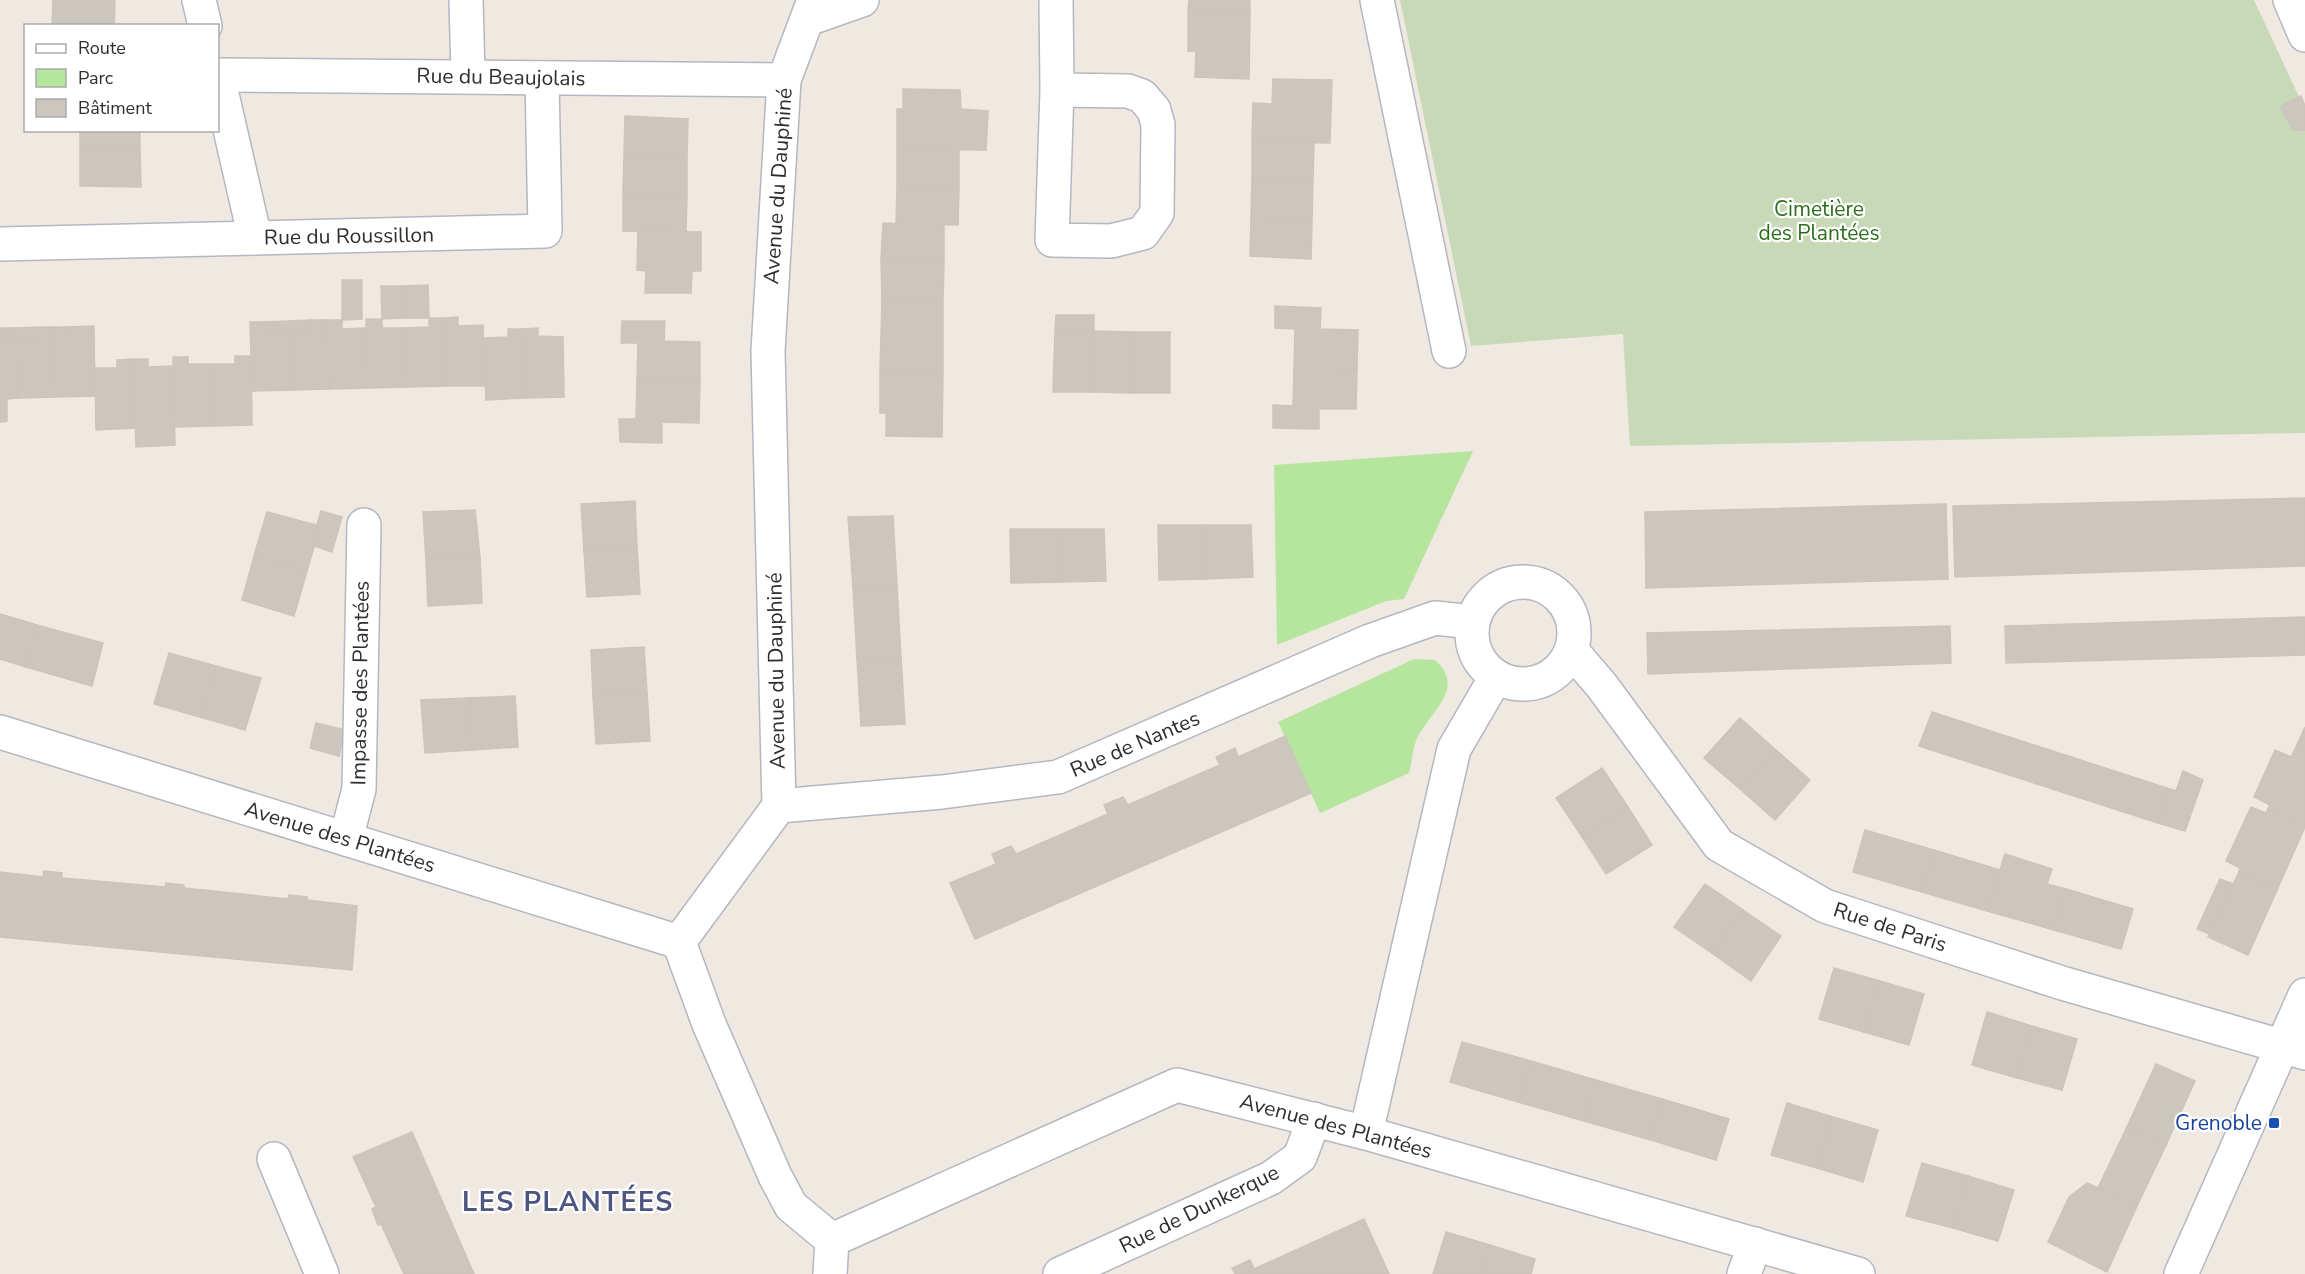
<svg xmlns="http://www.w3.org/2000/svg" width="2305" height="1274" viewBox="0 0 2305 1274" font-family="'Nunito Sans',sans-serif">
  <rect width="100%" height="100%" fill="#efe9e1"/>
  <g fill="#b6e59e">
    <path d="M 1473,451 L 1404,599 L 1386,601 L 1277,645 L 1274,465 Z"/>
    <path d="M 1414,659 L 1435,660 C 1466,687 1432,711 1418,736 C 1413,746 1412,762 1409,773 L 1320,813 L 1278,722 Z"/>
  </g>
  <path fill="#c8d9b8" d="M 1400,0 L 2254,0 L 2305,110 L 2305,433 L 1630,446 L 1623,334 L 1471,346 Z"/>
  <g fill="#cbc7bf" stroke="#cbc5ba" stroke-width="1.5">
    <path d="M 53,0 L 115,0 L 114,26 L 52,26 Z"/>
    <path d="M 1189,0 L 1250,0 L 1250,13 L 1188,13 Z"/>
    <path d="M 1188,13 L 1250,13 L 1249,79 L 1195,77 L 1196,51 L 1188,51 Z"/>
    <path d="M 1273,79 L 1332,80 L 1330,143 L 1252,142 L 1253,103 L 1272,104 Z"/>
    <path d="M 903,89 L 960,90 L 961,109 L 988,111 L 986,150 L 897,149 L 897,109 L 903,109 Z"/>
    <path d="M 2301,96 L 2305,106 L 2305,130 L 2293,130 L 2280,106 Z"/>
    <path d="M 625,116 L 688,119 L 687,158 L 624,157 Z"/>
    <path d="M 80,130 L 140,130 L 140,148 L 80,147 Z"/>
    <path d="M 1252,142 L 1314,143 L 1313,180 L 1252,179 Z"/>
    <path d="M 80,147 L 140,148 L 141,187 L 80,186 Z"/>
    <path d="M 897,149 L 959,151 L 959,187 L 897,186 Z"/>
    <path d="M 624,157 L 687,158 L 687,194 L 623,193 Z"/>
    <path d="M 1252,179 L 1313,180 L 1312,218 L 1251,216 Z"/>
    <path d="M 897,186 L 959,187 L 958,225 L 896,224 Z"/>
    <path d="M 623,193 L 687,194 L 686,232 L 623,231 Z"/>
    <path d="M 1251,216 L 1312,218 L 1311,259 L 1250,256 Z"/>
    <path d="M 883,223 L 944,225 L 944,262 L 881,261 Z"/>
    <path d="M 638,231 L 701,232 L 701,271 L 692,271 L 691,293 L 645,293 L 646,271 L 637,270 Z"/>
    <path d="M 881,261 L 944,262 L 943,300 L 882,299 Z"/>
    <path d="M 342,280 L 362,280 L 362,319 L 342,320 Z"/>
    <path d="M 428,285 L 429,318 L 405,318 L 404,286 Z"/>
    <path d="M 381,286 L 404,286 L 405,318 L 382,319 Z"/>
    <path d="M 882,299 L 943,300 L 943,336 L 881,336 Z"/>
    <path d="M 1275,306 L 1321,308 L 1320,329 L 1358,330 L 1357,369 L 1294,368 L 1295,329 L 1275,328 Z"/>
    <path d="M 1056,315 L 1094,315 L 1094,331 L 1055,331 Z"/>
    <path d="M 458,317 L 458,326 L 483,325 L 485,386 L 446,386 L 445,318 Z"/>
    <path d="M 429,318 L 445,318 L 446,386 L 408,387 L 405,328 L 429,327 Z"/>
    <path d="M 366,319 L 382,319 L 382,328 L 405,328 L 408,387 L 368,388 Z"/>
    <path d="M 311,320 L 312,331 L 289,331 L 289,321 Z"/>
    <path d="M 311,320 L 327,320 L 329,389 L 291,390 L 289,331 L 312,331 Z"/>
    <path d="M 327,320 L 342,320 L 342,329 L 366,328 L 368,388 L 329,389 Z"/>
    <path d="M 289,321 L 289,331 L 264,332 L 263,322 Z"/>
    <path d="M 622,321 L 665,321 L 664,341 L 700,342 L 700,382 L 637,381 L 638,343 L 621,343 Z"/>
    <path d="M 250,322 L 263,322 L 264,332 L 289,331 L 291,390 L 252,391 Z"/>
    <path d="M 94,326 L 94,335 L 69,337 L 69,327 Z"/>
    <path d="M 40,327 L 40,337 L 16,338 L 15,328 Z"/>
    <path d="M 40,327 L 54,327 L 56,397 L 17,398 L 16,338 L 40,337 Z"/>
    <path d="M 54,327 L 69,327 L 69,337 L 94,335 L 95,396 L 56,397 Z"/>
    <path d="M 0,328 L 15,328 L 16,338 L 0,339 Z"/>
    <path d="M 538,328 L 538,336 L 563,337 L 564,397 L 525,398 L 523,329 Z"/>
    <path d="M 508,329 L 523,329 L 525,398 L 486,400 L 484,338 L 508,337 Z"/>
    <path d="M 1055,331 L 1094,331 L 1093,392 L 1053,392 Z"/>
    <path d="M 1094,331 L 1132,332 L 1131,393 L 1093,392 Z"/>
    <path d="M 1132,332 L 1170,332 L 1170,393 L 1131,393 Z"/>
    <path d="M 881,336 L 943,336 L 943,373 L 880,372 Z"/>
    <path d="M 16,338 L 17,398 L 7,399 L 7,421 L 0,422 L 0,339 Z"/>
    <path d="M 235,356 L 251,356 L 252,425 L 213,426 L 212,364 L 235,364 Z"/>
    <path d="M 173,357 L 188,357 L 188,364 L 212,364 L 213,426 L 174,427 Z"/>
    <path d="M 133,359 L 135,428 L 96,430 L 95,368 L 117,368 L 117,360 Z"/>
    <path d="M 133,359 L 148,359 L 148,367 L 173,366 L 175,445 L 136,447 Z"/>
    <path d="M 1294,368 L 1357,369 L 1356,409 L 1319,409 L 1319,429 L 1273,428 L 1273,405 L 1293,406 Z"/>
    <path d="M 880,372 L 943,373 L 942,437 L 886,436 L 886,413 L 880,413 Z"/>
    <path d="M 637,381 L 700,382 L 699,423 L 662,422 L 662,443 L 620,442 L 619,419 L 636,419 Z"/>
    <path d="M 2305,498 L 2305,566 L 1955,577 L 1953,506 Z"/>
    <path d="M 635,501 L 637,547 L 584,551 L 581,504 Z"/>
    <path d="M 1946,504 L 1948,579 L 1646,588 L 1645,512 Z"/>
    <path d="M 475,510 L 480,557 L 426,560 L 423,512 Z"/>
    <path d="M 321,511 L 342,517 L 332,552 L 314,546 L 320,526 L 317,525 Z"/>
    <path d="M 267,512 L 320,526 L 307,571 L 254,556 Z"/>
    <path d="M 893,516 L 897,586 L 853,587 L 848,517 Z"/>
    <path d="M 1158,525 L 1206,525 L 1207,579 L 1159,580 Z"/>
    <path d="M 1206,525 L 1251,525 L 1253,577 L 1207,579 Z"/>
    <path d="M 1010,529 L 1057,529 L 1059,582 L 1011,583 Z"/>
    <path d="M 1057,529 L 1104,529 L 1106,581 L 1059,582 Z"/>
    <path d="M 637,547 L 640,594 L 587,597 L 584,551 Z"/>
    <path d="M 254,556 L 307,571 L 294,616 L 242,600 Z"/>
    <path d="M 480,557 L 482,603 L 428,606 L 426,560 Z"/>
    <path d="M 897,586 L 901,657 L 857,659 L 853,587 Z"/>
    <path d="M 0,614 L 37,625 L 26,667 L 0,659 Z"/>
    <path d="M 2305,617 L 2305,655 L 2006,663 L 2005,626 Z"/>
    <path d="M 37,625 L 103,643 L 92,686 L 26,667 Z"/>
    <path d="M 1950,626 L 1951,663 L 1648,674 L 1647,633 Z"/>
    <path d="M 644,647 L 647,693 L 593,696 L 591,650 Z"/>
    <path d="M 169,653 L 216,666 L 200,717 L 154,704 Z"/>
    <path d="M 901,657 L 905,724 L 861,726 L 857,659 Z"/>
    <path d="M 216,666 L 261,678 L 245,730 L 200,717 Z"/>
    <path d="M 647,693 L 650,741 L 596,744 L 593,696 Z"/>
    <path d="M 515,696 L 518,747 L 472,750 L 469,698 Z"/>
    <path d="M 469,698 L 472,750 L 425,753 L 421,700 Z"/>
    <path d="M 1932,712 L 2167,788 L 2158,823 L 1919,746 Z"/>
    <path d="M 1740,718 L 1776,750 L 1740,789 L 1704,758 Z"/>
    <path d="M 316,723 L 345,730 L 339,756 L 310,748 Z"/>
    <path d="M 2305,727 L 2305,751 L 2296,747 Z"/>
    <path d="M 1285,736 L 1311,793 L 975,939 L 950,883 L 996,864 L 992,854 L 1011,846 L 1016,854 L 1108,814 L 1104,805 L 1123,797 L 1128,805 L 1220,765 L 1216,757 L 1235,748 L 1238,757 Z"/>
    <path d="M 2296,747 L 2305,751 L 2305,827 L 2268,809 L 2270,805 L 2254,797 L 2275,750 L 2291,757 Z"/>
    <path d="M 1776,750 L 1810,780 L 1775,820 L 1740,789 Z"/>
    <path d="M 1602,768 L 1628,807 L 1582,837 L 1556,798 Z"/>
    <path d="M 2183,771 L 2203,780 L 2185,831 L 2158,823 L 2167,788 L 2176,791 Z"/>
    <path d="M 1628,807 L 1652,845 L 1606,874 L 1582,837 Z"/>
    <path d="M 2251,807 L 2266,813 L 2268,809 L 2305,827 L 2277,890 L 2239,872 L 2240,868 L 2226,861 Z"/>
    <path d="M 1865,830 L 1934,850 L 1922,892 L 1853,872 Z"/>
    <path d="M 1934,850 L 2000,870 L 1987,911 L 1922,892 Z"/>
    <path d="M 2005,854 L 2052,869 L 2047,884 L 2066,889 L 2054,930 L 1987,911 Z"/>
    <path d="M 44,871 L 62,873 L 62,878 L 165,887 L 166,883 L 184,885 L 184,888 L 288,899 L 289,895 L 307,897 L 307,900 L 357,906 L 352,970 L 0,937 L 0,872 L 43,877 Z"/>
    <path d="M 2239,872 L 2277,890 L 2248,955 L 2208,937 Z"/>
    <path d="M 2220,879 L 2233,884 L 2210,934 L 2197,929 Z"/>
    <path d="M 1705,884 L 1743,910 L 1712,953 L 1674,927 Z"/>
    <path d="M 2066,889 L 2133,909 L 2121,949 L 2054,930 Z"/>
    <path d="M 1743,910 L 1781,936 L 1751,981 L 1712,953 Z"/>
    <path d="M 1834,968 L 1880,981 L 1864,1032 L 1819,1019 Z"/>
    <path d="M 1880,981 L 1924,994 L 1909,1045 L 1864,1032 Z"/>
    <path d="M 1987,1012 L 2032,1026 L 2017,1078 L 1972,1065 Z"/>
    <path d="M 2032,1026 L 2077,1039 L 2062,1090 L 2017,1078 Z"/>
    <path d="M 1462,1042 L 1531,1061 L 1518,1102 L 1450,1082 Z"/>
    <path d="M 1531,1061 L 1596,1080 L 1584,1121 L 1518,1102 Z"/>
    <path d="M 2156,1064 L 2195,1081 L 2166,1145 L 2127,1127 Z"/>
    <path d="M 1596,1080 L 1662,1099 L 1651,1140 L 1584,1121 Z"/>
    <path d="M 1662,1099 L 1729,1119 L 1716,1160 L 1651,1140 Z"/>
    <path d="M 1787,1103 L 1833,1117 L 1817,1168 L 1771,1155 Z"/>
    <path d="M 1833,1117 L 1878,1130 L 1863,1182 L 1817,1168 Z"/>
    <path d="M 2127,1127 L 2166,1145 L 2137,1206 L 2098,1188 Z"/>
    <path d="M 412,1132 L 474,1274 L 404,1274 L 381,1224 L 378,1225 L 372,1209 L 376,1207 L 353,1157 Z"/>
    <path d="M 1922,1163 L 1968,1176 L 1953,1228 L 1906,1216 Z"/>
    <path d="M 1968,1176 L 2014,1190 L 1998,1241 L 1953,1228 Z"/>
    <path d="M 2087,1183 L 2137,1206 L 2107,1272 L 2048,1242 L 2069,1197 Z"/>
    <path d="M 1364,1219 L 1389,1274 L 1235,1274 L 1232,1268 L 1250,1260 L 1254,1269 Z"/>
    <path d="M 1446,1232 L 1490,1245 L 1482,1274 L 1433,1274 Z"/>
    <path d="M 1490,1245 L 1535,1259 L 1531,1274 L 1482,1274 Z"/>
  </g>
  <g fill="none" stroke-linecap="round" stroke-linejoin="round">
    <defs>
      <g id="minor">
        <path d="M 199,0 L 205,26"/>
        <path d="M 466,0 L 468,75"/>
        <path d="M 814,0 L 784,80 L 768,351 L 779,806 L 679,942 L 709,1024 L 775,1176 L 791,1206 L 832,1240 L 830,1274"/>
        <path d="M 1056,0 L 1057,90 L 1052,240 L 1111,241 L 1143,233 L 1157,213 L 1158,125 L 1154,110 L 1142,96 L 1128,91 L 1057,90"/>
        <path d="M 1377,0 L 1449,351"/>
        <path d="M 2290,0 L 2305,35"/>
        <path d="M 808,19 L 862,0"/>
        <path d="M 218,75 C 406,75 595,78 784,80"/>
        <path d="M 218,77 L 255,238"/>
        <path d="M 0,244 L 545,231 L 542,78"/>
        <circle cx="1523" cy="633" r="51"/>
        <path d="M 1572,651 L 1602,686 L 1719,845 L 1825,906 L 2062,983 L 2305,1053"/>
        <path d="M 0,732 L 679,942"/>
        <path d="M 779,806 L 942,792 L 1058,777 L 1370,641 L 1435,618 L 1473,622"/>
        <path d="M 346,839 L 359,789 L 364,525"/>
        <path d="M 1366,1133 L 1454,749 L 1496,677"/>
        <path d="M 274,1159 L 322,1274"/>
        <path d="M 832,1240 L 1177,1085 L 1366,1133 L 1858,1274"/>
        <path d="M 1060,1274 L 1271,1178 L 1300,1157 L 1314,1119"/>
        <path d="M 1744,1274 L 1755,1244"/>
        <path d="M 2181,1274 L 2305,995"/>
      </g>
    </defs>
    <use href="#minor" stroke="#b4b7c1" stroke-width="36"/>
    <use href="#minor" stroke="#fff" stroke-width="33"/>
  </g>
  <rect fill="#1a4fb4" stroke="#fff" stroke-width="2" x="2268" y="1117" width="12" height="12" rx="3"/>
  <g text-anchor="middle" stroke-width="4.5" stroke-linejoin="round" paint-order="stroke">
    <g font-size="21" fill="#2e2e2e" stroke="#fff">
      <text transform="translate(501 77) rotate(1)" y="7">Rue du Beaujolais</text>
      <text transform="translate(778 186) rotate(-86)" y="7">Avenue du Dauphiné</text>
      <text transform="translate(349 236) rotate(-1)" y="7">Rue du Roussillon</text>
      <text transform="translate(776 671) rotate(-91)" y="7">Avenue du Dauphiné</text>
      <text transform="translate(360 683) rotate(-89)" y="7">Impasse des Plantées</text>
      <text transform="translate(1135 744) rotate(-23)" y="7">Rue de Nantes</text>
      <text transform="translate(340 837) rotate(17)" y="7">Avenue des Plantées</text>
      <text transform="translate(1890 927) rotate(18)" y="7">Rue de Paris</text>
      <text transform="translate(1336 1126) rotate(15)" y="7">Avenue des Plantées</text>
      <text transform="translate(1199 1209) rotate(-26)" y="7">Rue de Dunkerque</text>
    </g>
    <g font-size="21" fill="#2c6e1b" stroke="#fff">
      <text x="1819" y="216">Cimetière<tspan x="1819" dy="24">des Plantées</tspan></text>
    </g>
    <g font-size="21" fill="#164399" stroke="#fff" text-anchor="end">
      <text x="2262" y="1130">Grenoble</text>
    </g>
    <g font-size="27" font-weight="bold" letter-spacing="1.5" fill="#4d5680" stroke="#fff">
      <text x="568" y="1211">LES PLANTÉES</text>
    </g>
  </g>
  <rect x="24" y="24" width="195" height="108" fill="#ffffff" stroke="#ababab" stroke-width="1.5"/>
  <rect x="36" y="44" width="30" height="9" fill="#ffffff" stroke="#ababab" stroke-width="1.5"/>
  <text x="78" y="54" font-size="18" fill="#2e2e2e">Route</text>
  <rect x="36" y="69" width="30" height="18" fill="#b6e59e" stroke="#ababab" stroke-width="1.5"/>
  <text x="78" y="84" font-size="18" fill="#2e2e2e">Parc</text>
  <rect x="36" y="99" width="30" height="18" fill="#cbc7bf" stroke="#ababab" stroke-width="1.5"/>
  <text x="78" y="114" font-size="18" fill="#2e2e2e">Bâtiment</text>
</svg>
